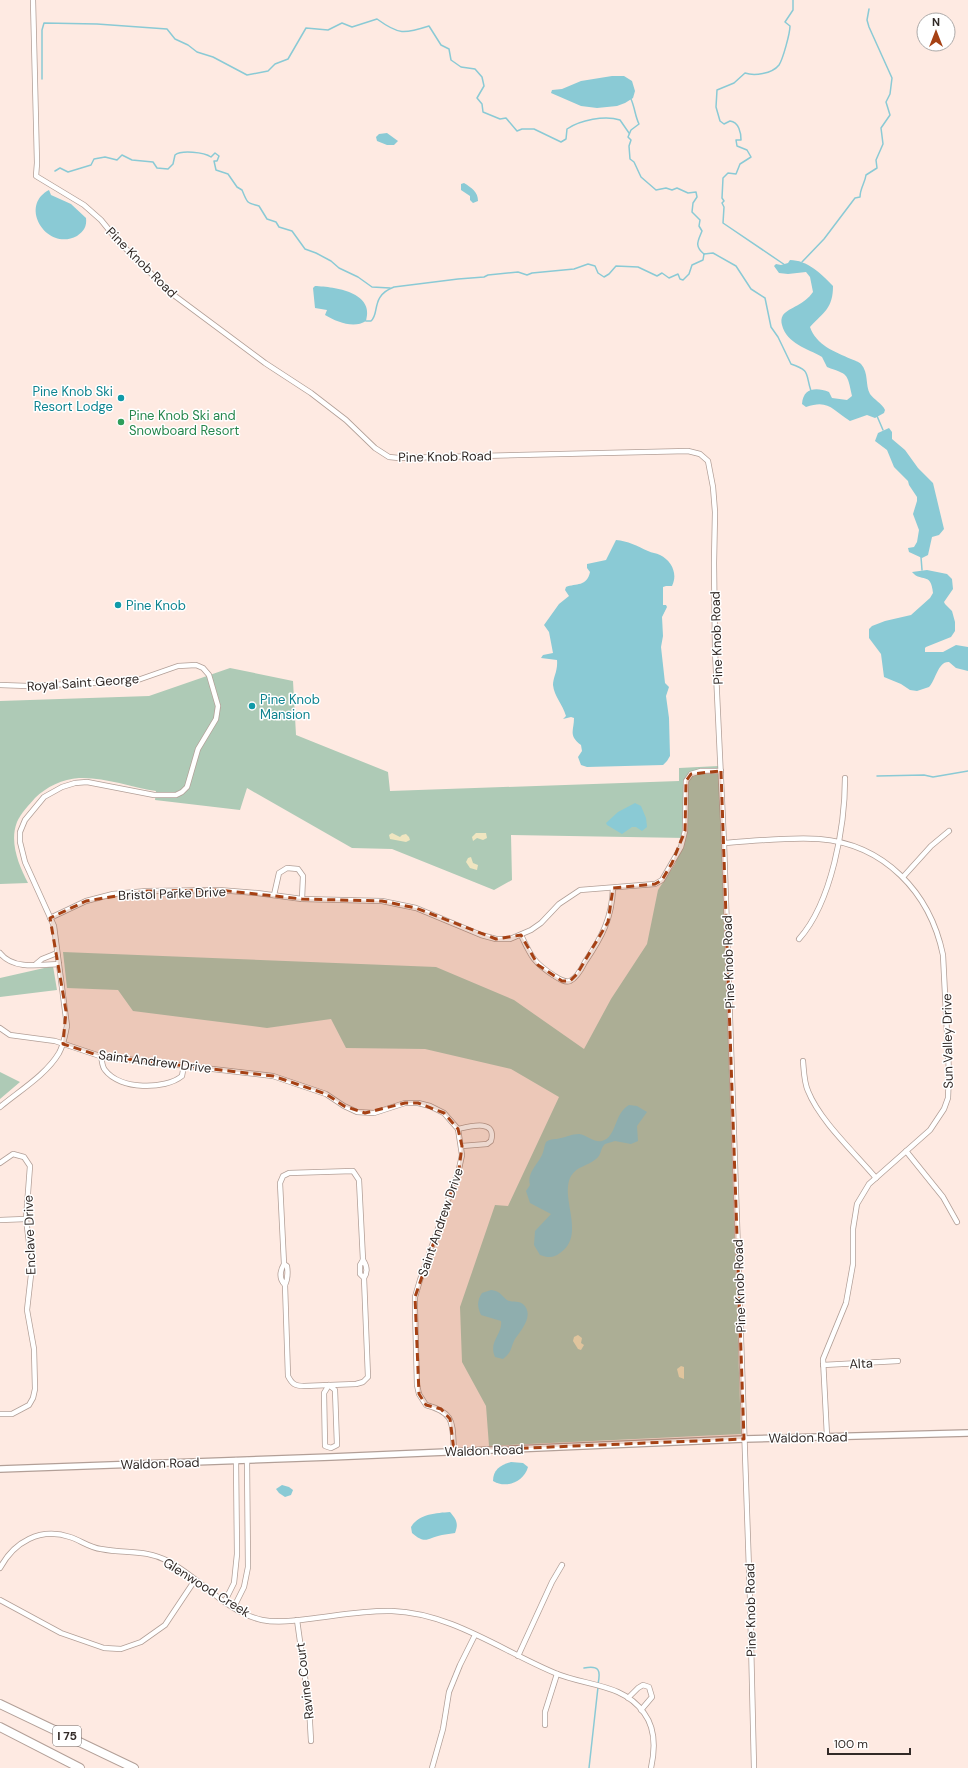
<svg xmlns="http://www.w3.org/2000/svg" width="968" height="1768" viewBox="0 0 968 1768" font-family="'DM Sans',sans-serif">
  <rect width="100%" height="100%" fill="#feeae2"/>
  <g fill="#aecab6">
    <path d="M 230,668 L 293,681 L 296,735 L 388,772 L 390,791 L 679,781 L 679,768 L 719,766 L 741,1434 L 489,1446 L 486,1406 L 462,1362 L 460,1307 L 495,1205 L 508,1206 L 559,1097 L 511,1069 L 425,1049 L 346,1048 L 331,1019 L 267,1028 L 133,1011 L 118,990 L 67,988 L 63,952 L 436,967 L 514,1000 L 584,1049 L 611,999 L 647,944 L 658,890 L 675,864 L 686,838 L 511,835 L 512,880 L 494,890 L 392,849 L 352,848 L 247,788 L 240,810 L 155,800 L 156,791 C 130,787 105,777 79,778 C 63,779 46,787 35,798 C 29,805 21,813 17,822 C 9,842 19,866 28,883 L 0,884 L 0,701 L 149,696 Z"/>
    <path d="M 53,966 L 57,990 L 0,997 L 0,978 Z"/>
    <path d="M 0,1072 L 20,1082 L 0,1099 Z"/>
  </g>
  <g fill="#efe5c0">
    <path d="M 392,833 L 400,837 L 402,835 L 406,834 L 409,837 L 410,840 L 406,842 L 390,839 L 389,835 Z"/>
    <path d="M 476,833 L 486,833 L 487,838 L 483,840 L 477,838 L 473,841 L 472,837 Z"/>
    <path d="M 471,857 L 473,863 L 478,865 L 477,870 L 470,868 L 466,862 L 468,858 Z"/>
    <path d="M 578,1335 L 582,1338 L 581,1343 L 584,1345 L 581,1350 L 578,1349 L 573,1341 L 574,1337 Z"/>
    <path d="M 681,1366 L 684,1367 L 684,1379 L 679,1377 L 677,1369 Z"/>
  </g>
  <g fill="#8acad5">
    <path d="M 612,76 L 624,76 L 632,81 L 635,91 L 633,98 L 625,103 L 617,106 L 597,108 L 581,106 L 551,93 L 552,90 L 562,89 L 581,81 Z"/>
    <path d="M 387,133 L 398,141 L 394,145 L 387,145 L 377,141 L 376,137 L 379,134 Z"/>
    <path d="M 464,183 C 472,188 478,192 478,201 L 473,203 L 470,200 L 470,196 L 461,190 L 461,184 Z"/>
    <path d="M 49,190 L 51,195 L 71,204 L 86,218 C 87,226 84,231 77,236 C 47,252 18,206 49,190 Z"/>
    <path d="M 790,260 C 807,260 822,274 833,286 C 833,308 824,312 810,327 C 816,345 835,352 851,359 C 854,360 859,362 861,364 C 869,373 865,385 870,394 C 874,400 882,403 885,410 L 884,413 L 875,418 L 867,415 L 850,421 C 832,410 829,399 806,407 L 802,404 C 803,388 816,387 829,392 L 832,398 L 847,400 L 852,396 C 847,372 848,375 827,367 L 822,357 C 807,348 787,344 782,325 C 781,322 781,318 783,315 C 790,307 804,305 813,292 L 810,277 L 806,272 L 788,274 L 779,273 L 774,266 L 776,264 L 781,265 L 788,263 Z"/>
    <path d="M 315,286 C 335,287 375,292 366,321 C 354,329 337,322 325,315 L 327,310 L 315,308 L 313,288 Z"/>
    <path d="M 889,428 L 892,432 L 892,439 L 905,450 L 918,468 L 933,483 L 944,529 L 939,535 L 932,537 L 928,555 L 922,558 L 909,552 L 908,548 L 914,547 L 917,542 L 919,530 L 913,514 L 917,501 L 917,497 L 909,485 L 908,481 L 894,467 L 887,450 L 875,441 L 878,433 Z"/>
    <path d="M 616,540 C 628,541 637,546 648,551 C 652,553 656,553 660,555 C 672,561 678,574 672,586 L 666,586 L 663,587 L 663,605 L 666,605 L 667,607 L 662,617 L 663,636 L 661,647 L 665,683 L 669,687 L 666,696 L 669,718 L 670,756 L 667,761 L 663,765 L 587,767 L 581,765 L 578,757 L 582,751 L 581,745 C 568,735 574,731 574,718 L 571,717 L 563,719 L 566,716 C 563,705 554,696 553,685 C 553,677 558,671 557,660 L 541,658 L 543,655 L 553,653 L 549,632 L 544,625 L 559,604 L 569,596 L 565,590 L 566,587 C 576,583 587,587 590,572 L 587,568 L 587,564 L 606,560 Z"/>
    <path d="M 927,570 L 947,574 L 952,579 L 953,589 L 944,602 L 945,604 L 952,611 L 955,622 L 955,631 L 951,637 L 926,647 L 925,648 L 925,652 L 943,652 L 956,645 L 968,647 L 968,671 L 956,668 L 949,662 C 938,661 936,680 929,687 L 917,691 L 910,690 L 901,684 L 884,677 L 881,654 L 869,638 L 869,629 L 872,626 L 885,621 L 911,615 L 930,598 L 933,593 C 931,571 921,583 912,572 Z"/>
    <path d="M 635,803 L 641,806 L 646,818 L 647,827 L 642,831 L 636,827 L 632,827 L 622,834 L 607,825 L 606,823 L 618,812 Z"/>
    <path d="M 629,1105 L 637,1106 L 647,1112 L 637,1126 L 638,1141 L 631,1144 L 615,1141 L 605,1144 C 600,1148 602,1155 596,1159 C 588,1166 577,1166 571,1176 C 559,1198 587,1235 560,1253 C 554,1258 548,1258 540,1255 L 534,1245 L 535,1231 L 551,1214 L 530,1203 L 526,1191 L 530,1185 C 527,1173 537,1165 542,1155 C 544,1151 544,1146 546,1142 C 551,1138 555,1140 561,1138 C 567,1137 571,1134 579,1134 C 587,1135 594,1143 602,1141 C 617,1137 614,1113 629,1105 Z"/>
    <path d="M 491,1290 C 500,1291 501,1295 507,1300 C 512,1303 519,1300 524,1305 C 534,1316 521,1330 515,1339 C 510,1348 513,1351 503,1359 L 495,1357 C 488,1341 503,1334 501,1321 L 481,1315 C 477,1306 477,1301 482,1293 Z"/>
    <path d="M 511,1462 L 523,1463 L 528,1467 C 524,1482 506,1489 493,1481 C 493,1470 500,1465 511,1462 Z"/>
    <path d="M 282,1485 L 289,1487 L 293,1490 L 291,1495 L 285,1497 L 279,1493 L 276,1489 Z"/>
    <path d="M 450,1512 C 456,1519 459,1523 455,1533 C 451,1534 446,1534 442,1535 C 427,1538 426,1545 412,1533 L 411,1527 C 419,1514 436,1513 450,1512 Z"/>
  </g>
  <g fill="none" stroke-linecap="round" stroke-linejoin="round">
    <g stroke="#8acad5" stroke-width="1.5">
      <path d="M 42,79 L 42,30 L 44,23 L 97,24 L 167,29 L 175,39 L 188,45 L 197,52 L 213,57 L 247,75 L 268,71 L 275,64 L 288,59 L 306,28 L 328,30 L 342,23 L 352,27 L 377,19 C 399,35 404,34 429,26 L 441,45 L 449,49 L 451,60 L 461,67 L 475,69 L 482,77 L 484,86 L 477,98 L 482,104 L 483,112 L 500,119 L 506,118 L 517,131 L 522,129 L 534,129 L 561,142 L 566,139 L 567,129 C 580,120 605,115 620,120 L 629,133"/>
      <path d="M 631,99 C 635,108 635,116 639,124 L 631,130 L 628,137 L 631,140 L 629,146 L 630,159 L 634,162 L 641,177 L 656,190 L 666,188 L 672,190 L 677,188 L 688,193 L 696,192 L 697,197 L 693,203 L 692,212 L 700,220 L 699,226 L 702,231 C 698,241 694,246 704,254"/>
      <path d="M 55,171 L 60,168 L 68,172 L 91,165 L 94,159 L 105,157 L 117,160 L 122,155 L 132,160 L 153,162 L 157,168 L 168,169 L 173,164 L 175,155 C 181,150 204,152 211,157 L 215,153 L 219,156 L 217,161 L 214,161 L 216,170 L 228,174 L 237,187 L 242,190 C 248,204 246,202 259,206 L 267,219 L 276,222 L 279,227 L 292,231 L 305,249 L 316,253 L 331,261 L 339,268 L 358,277 L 372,287 L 390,288"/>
      <path d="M 704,254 L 713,253 L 736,266 L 751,289 L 765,298 L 771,327 L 778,337 L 791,364 C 811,371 805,373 811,391"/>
      <path d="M 802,262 L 824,239 L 855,198 L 860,197 C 860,188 865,183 866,175 L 877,168 L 876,160 L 883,144 L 881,128 L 890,115 L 886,102 L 890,94 L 892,78 L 869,27 L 867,20 L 869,9"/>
      <path d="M 785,265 L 723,223 L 724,207 L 722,203 L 724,201 L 722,198 L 723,178 L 728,173 L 736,174 L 740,164 L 751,157 L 747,150 L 737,146 L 736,140 L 741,140 C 741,133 739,122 730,121 L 724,124 L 720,121 L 716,107 L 717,90 L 734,83 L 745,73 C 754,76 772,74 779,65 C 783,59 790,33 790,26 L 785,22 L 793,10 L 793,0"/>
      <path d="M 366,321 L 371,321 C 380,314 370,296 394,287 L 458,279 L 484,277 L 488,275 L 518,272 L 527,275 L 532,273 L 574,269 L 588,264 L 595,266 L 598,273 L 604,277 L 609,274 L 616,266 L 638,267 L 657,276 L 662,273 L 669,278 L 678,274 L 680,279 L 683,280 L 689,274 L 692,265 L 703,260 L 704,254"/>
      <path d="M 877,416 L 883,430"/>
      <path d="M 921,557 L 922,570"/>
      <path d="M 877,776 L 924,775 L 933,777 L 968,771"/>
      <path d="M 584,1668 C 599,1665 601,1670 598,1684"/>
      <path d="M 589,1768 L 598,1687"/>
    </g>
    <defs>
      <g id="minor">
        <path d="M 33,0 L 37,163 L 36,176 L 84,205 L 101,220 L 118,241 L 171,293 L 265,363 L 311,393 L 346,420 L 375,448 L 389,457 L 399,458 L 688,451 L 700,454 L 708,461 L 713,487 L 715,512 L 714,563 L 715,651 L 724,843 L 750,1599 L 754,1768"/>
        <path d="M 0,685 L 28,686 L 135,681 L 178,666 L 196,665 L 203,668 L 209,675 L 218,706 L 216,719 L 198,749 L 187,787 L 182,792 L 176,795 L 154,795 L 87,782 L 75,783 L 62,787 L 44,797 L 25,820 L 20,832 L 20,842 L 25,862 L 54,926 L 67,1026 C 65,1035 64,1044 59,1053 C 46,1075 19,1091 0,1107"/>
        <path d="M 724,843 C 755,841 787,837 819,839 C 884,844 930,892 943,955 L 949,1073 L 948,1098 L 944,1109 L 930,1130 L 869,1184 L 857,1204 L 853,1229 L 853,1264 L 846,1303 L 823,1359 L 827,1436"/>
        <path d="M 903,877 L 931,846 L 949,831"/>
        <path d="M 274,895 L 279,873 L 287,868 L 298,869 L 303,876 L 302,899"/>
        <path d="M 50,918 L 86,901 L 113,894 L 147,891 L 219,890 L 257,893 L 302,899 L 382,901 L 416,908 L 481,935 L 496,939 L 510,939 L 531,930 L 541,923 L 559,904 L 580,890 L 655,884 L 662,880 L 681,847 L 685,831 L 686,781 L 691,774 L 701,771 L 721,771"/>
        <path d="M 521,935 C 531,956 533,962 553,975 C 558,978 564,983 570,981 C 577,978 582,968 585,962 C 602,937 612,918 613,888"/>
        <path d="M 799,939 C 832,902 845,826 845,778"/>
        <path d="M 0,953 C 13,970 40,965 59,964"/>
        <path d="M 36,964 L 42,959 L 57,953"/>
        <path d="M 0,1028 L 10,1035 L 55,1041 L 100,1056 L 273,1076 L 326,1094 L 344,1106 L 357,1112 L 374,1113 L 405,1103 L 418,1103 L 430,1106 L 444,1113 L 458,1129 L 462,1155 L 459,1169 L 420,1280 L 415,1297 L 415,1309 L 417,1385 L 419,1394 L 426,1405 C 456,1413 452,1424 454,1451"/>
        <path d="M 101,1056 C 102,1060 102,1067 105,1070 C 120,1090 165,1090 182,1076 L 184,1065"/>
        <path d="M 803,1061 C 804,1072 804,1082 808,1091 C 820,1121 855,1153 876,1178"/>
        <path d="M 458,1129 C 471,1126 497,1119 491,1141 L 487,1144 L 462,1146"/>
        <path d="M 906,1151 L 943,1197 L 957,1222"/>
        <path d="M 0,1163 L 13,1154 L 24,1157 L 30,1166 L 26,1219 L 32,1266 L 27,1310 L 34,1349 L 35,1389 L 33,1398 L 29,1405 L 12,1414 L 0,1414"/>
        <path d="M 0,1220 L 26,1219"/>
        <path d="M 284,1264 L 287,1266 C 288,1273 288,1279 285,1285 C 279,1279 280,1271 284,1264 L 280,1183 L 283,1176 L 289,1173 L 353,1171 L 359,1180 L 363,1260"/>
        <path d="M 285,1285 L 288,1376 C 292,1384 295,1386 304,1386 L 356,1384 L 363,1382 L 368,1377 L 364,1278 C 368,1272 367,1266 363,1260 L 360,1265 L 360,1274 L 364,1278"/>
        <path d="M 823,1365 L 898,1361"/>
        <path d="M 329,1385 L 335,1390 L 337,1445 L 331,1448 L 325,1446 L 324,1393 Z"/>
        <path d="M 0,1568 C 14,1542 40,1527 70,1537 C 80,1540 90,1548 101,1549 C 126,1554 145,1549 168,1561 C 200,1578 226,1612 262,1620 C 277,1623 293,1621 308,1619 C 335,1616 364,1610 392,1611 C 451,1613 502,1651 555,1673 C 585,1686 623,1683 644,1713 C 656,1729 655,1750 651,1768"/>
        <path d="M 0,1600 L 61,1633 L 104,1648 L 121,1649 L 141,1642 L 165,1625 L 195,1580"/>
        <path d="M 225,1601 L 234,1583 L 237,1554 L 236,1460"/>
        <path d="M 234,1607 L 244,1587 L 248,1567 L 247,1460"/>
        <path d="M 297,1620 L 309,1706 L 311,1741"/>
        <path d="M 518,1656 L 552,1582 L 562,1565"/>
        <path d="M 628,1698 L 638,1688 L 643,1685 L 649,1687 L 652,1697 L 641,1710"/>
        <path d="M 545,1725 L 545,1712 L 557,1674"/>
        <path d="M 432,1768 L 443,1729 L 449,1692 L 460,1665 L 475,1635"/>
      </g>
      <path id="tertiary" d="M 0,1469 L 331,1457 L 744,1439 L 968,1433"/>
      <g id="motorway">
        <path d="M 0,1704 L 134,1768"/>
        <path d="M 0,1727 L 80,1768"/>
      </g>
    </defs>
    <use href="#minor" stroke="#b29f97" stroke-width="6"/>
    <use href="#tertiary" stroke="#b29f97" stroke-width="8"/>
    <use href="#motorway" stroke="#b29f97" stroke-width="10"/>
    <use href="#minor" stroke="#fff" stroke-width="4.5"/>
    <use href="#tertiary" stroke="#fff" stroke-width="5.5"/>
    <use href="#motorway" stroke="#fff" stroke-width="8"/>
  </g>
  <path fill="#a64114" fill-opacity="0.2" stroke="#a64114" stroke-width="3" stroke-dasharray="8 5" stroke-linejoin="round" d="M 721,771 L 744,1439 L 454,1451 L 450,1419 L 441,1409 L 426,1405 L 419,1394 L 415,1297 L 459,1169 L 462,1146 L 458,1129 L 444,1113 L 418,1103 L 405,1103 L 365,1113 L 344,1106 L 326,1094 L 273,1076 L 100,1056 L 63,1044 L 66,1011 L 50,918 L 86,901 L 147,891 L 219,890 L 302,899 L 382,901 L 416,908 L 496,939 L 521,935 L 538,965 L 562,981 L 570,981 L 577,974 L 608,922 L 613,888 L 655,884 L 662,880 L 672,863 L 685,831 L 686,781 L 691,774 Z"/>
  <g fill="#0f9aa8" stroke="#fff" stroke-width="1.5">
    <circle cx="121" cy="398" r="4"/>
    <circle cx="118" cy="605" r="4"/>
    <circle cx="252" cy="706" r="4"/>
  </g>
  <circle fill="#2e9e5b" stroke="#fff" stroke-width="1.5" cx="121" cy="422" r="4"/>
  <g text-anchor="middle" stroke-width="3" stroke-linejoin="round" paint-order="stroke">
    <rect fill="#fff" stroke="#706a68" stroke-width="1" x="53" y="1726" width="28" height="20" rx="3"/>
    <g font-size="12" font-weight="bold" fill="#322a27">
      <text x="67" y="1740">I 75</text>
    </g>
    <g font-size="13" fill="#322a27" stroke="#fff">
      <text transform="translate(142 262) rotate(45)" y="5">Pine Knob Road</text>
      <text transform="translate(445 456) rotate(-1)" y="5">Pine Knob Road</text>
      <text transform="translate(716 638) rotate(-92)" y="5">Pine Knob Road</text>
      <text transform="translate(83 682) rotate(-4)" y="5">Royal Saint George</text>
      <text transform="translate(172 893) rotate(-2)" y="5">Bristol Parke Drive</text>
      <text transform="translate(728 962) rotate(-92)" y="5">Pine Knob Road</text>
      <text transform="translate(947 1041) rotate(-91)" y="5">Sun Valley Drive</text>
      <text transform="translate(155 1061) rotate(7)" y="5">Saint Andrew Drive</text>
      <text transform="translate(440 1222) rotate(-71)" y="5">Saint Andrew Drive</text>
      <text transform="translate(29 1235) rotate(-92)" y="5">Enclave Drive</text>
      <text transform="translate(739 1286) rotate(-92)" y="5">Pine Knob Road</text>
      <text transform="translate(861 1363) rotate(-3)" y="5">Alta</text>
      <text transform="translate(808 1437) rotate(-1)" y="5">Waldon Road</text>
      <text transform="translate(484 1450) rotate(-2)" y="5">Waldon Road</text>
      <text transform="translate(160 1463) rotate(-2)" y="5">Waldon Road</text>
      <text transform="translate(207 1587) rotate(32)" y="5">Glenwood Creek</text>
      <text transform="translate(750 1610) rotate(-91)" y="5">Pine Knob Road</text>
      <text transform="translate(304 1681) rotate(-97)" y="5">Ravine Court</text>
    </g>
    <g font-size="13" fill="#0d838f" stroke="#fff" text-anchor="start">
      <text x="113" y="396" text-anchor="end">Pine Knob Ski<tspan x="113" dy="15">Resort Lodge</tspan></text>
      <text x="126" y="610">Pine Knob</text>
      <text x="260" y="704">Pine Knob<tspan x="260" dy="15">Mansion</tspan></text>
    </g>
    <g font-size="13" fill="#27864d" stroke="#fff" text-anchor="start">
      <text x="129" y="420">Pine Knob Ski and<tspan x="129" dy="15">Snowboard Resort</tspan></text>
    </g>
  </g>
  <g transform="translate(936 32)"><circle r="19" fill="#ffffff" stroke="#adaaa9"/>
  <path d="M0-3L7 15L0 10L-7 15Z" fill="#a64114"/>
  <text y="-6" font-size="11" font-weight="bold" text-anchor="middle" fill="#322a27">N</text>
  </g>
  <path d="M828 1748v6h82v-6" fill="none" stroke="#322a27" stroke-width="2"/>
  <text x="834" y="1748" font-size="12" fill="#322a27" stroke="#ffffff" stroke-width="3" paint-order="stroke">100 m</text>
</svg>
